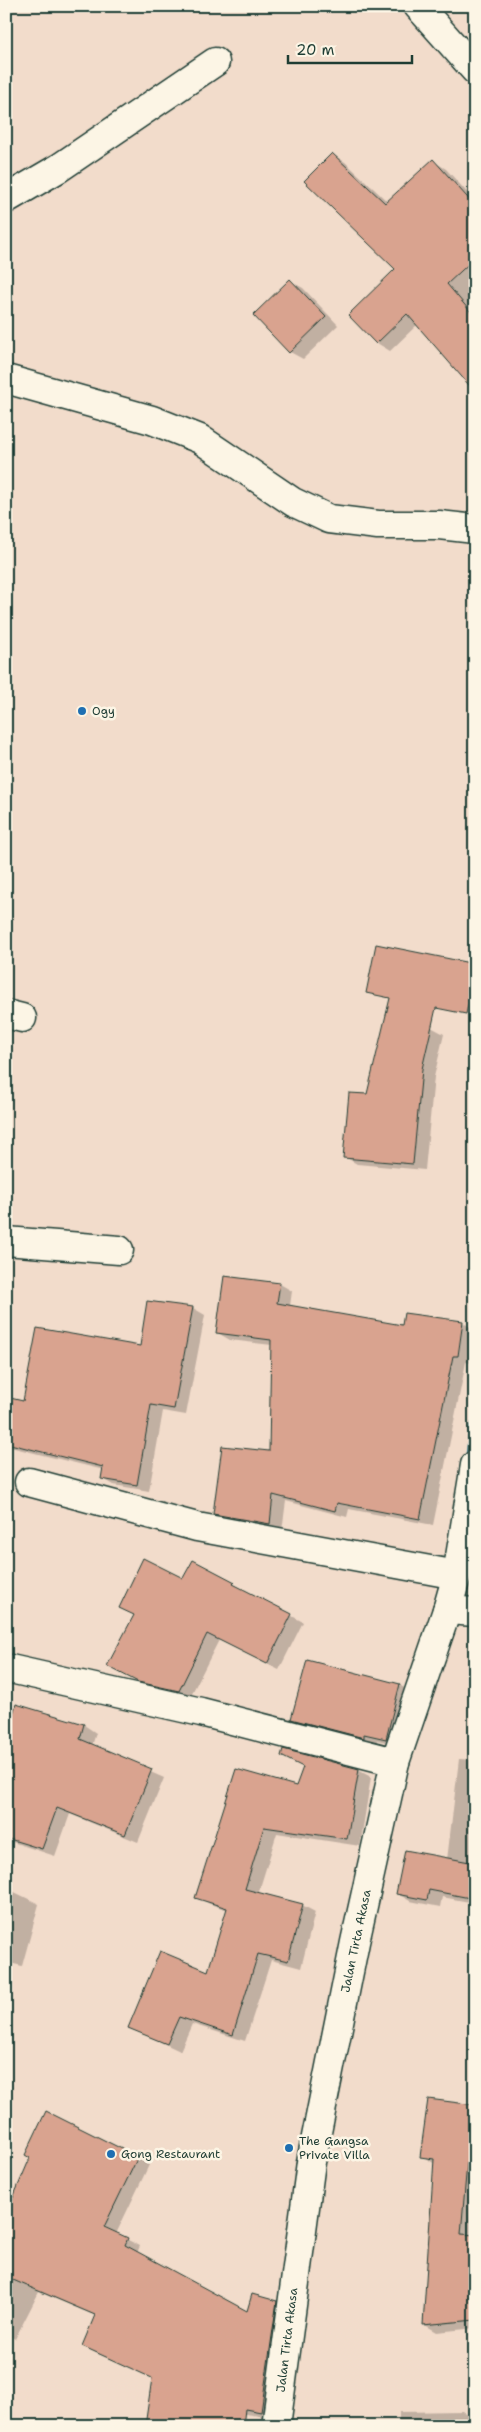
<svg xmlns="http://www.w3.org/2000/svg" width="481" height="2432" viewBox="0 0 481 2432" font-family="'Shantell Sans',sans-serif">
  <rect width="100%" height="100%" fill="#f2dccb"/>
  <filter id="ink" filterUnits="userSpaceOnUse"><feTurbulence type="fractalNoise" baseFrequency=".02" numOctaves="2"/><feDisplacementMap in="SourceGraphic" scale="10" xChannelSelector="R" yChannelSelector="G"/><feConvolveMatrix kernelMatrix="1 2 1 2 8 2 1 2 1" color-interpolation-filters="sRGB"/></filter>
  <g filter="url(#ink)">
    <g fill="#0003">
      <path d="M 332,154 L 345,162 L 388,202 L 433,161 L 446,169 L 475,201 L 475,391 L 418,324 L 390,351 L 377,343 L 397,269 Z"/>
      <path d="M 290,281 L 303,288 L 338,325 L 303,359 L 290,352 Z"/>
      <path d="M 431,1027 L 444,1034 L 434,1077 L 425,1170 L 357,1164 L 345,1157 L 368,1096 Z"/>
      <path d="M 280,1284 L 292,1291 L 290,1306 L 403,1326 L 462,1322 L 475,1330 L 470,1363 L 466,1362 L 433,1525 L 349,1509 L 347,1517 L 286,1501 L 282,1531 L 227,1521 L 215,1513 L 270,1453 L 272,1345 L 230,1340 L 218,1333 Z"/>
      <path d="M 193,1308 L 205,1315 L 186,1415 L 163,1411 L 149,1491 L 114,1485 L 102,1478 L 104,1470 L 6,1446 L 6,1398 L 24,1402 L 141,1347 Z"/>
      <path d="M 193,1562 L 303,1622 L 279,1670 L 219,1640 L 190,1697 L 151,1688 L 120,1672 L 184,1579 Z"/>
      <path d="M 399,1685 L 412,1692 L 398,1745 L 377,1740 L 376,1744 L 305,1726 L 292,1718 Z"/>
      <path d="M 84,1725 L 96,1733 L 92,1746 L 164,1778 L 138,1842 L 70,1814 L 55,1856 L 6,1840 L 6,1741 Z"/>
      <path d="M 459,1759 L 475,1760 L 475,1903 L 442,1897 L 440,1907 L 410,1901 L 398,1894 L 447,1860 Z"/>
      <path d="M 358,1770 L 371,1777 L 360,1846 L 277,1833 L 258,1894 L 302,1905 L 315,1912 L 301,1968 L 271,1960 L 245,2041 L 192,2024 L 180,2051 L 129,2027 L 209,1972 L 228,1910 L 210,1904 L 197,1897 L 296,1788 Z"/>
      <path d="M 6,1888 L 39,1904 L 22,1966 L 6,1962 Z"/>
      <path d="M 475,2106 L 475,2328 L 437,2332 L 425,2325 L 435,2164 L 422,2156 Z"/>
      <path d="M 137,2158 L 149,2165 L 116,2234 L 140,2246 L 137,2253 L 248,2313 L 276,2302 L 289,2309 L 273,2418 L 232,2412 L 96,2353 L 83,2346 L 96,2316 L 39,2292 L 15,2339 L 6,2334 L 6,2217 Z"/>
      <path d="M 462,2411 L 475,2419 L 475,2426 L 399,2426 L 399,2412 Z"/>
    </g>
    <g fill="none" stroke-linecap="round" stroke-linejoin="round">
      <path stroke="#578f99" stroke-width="12" d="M 470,1467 L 475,1427"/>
    </g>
    <g fill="#d9a38f" stroke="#1f3d34">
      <path d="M 332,153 L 385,203 L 433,159 L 475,206 L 475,258 L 447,284 L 475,317 L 475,392 L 407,314 L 376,344 L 348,315 L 395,269 L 304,181 Z"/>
      <path d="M 290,279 L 326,317 L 289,353 L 253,315 Z"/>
      <path d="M 376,944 L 475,964 L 475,975 L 466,1014 L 436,1008 L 422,1069 L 413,1164 L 343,1158 L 349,1093 L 367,1094 L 390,998 L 366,993 Z"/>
      <path d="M 224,1276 L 280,1283 L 277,1303 L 402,1325 L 404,1313 L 463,1321 L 458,1356 L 453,1356 L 420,1519 L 337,1503 L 335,1511 L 273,1495 L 270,1524 L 213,1514 L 222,1446 L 269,1451 L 271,1340 L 216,1333 Z"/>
      <path d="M 147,1301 L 193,1307 L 174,1409 L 151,1405 L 137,1485 L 101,1479 L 103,1467 L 6,1443 L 6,1397 L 23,1401 L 37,1328 L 140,1346 Z"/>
      <path d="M 143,1558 L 183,1578 L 193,1560 L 235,1582 L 233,1584 L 292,1614 L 267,1664 L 207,1634 L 179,1691 L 138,1682 L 107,1666 L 134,1615 L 119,1608 Z"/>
      <path d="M 307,1660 L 400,1684 L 386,1739 L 364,1734 L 364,1738 L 291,1719 Z"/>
      <path d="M 16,1704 L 84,1724 L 80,1739 L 152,1769 L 125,1835 L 57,1808 L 42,1849 L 6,1838 L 6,1737 Z"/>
      <path d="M 283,1749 L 359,1769 L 347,1839 L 264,1827 L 245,1889 L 303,1904 L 288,1961 L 258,1954 L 233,2035 L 179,2017 L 167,2044 L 128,2028 L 160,1951 L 208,1971 L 227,1908 L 195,1898 L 236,1769 L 296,1786 L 303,1767 L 281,1756 Z"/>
      <path d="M 405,1850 L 475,1863 L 475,1899 L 429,1890 L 427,1900 L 396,1894 Z"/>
      <path d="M 428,2099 L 475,2105 L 475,2164 L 467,2163 L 461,2234 L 475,2235 L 475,2320 L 423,2325 L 434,2159 L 420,2157 Z"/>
      <path d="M 46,2111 L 138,2157 L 104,2227 L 128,2238 L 125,2245 L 247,2311 L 252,2294 L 277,2301 L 261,2412 L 245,2409 L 243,2426 L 145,2426 L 152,2378 L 82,2346 L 95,2315 L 6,2277 L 6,2214 L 30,2158 L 25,2155 Z"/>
    </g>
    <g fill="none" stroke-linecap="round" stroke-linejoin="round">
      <defs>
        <g id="street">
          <path d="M 418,6 L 475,70"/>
          <path d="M 6,199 L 59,168 L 215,62"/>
          <path d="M 6,379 L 152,420 L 200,439 L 293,502 L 329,519 L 378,525 L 439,525 L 475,529"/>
          <path d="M 6,1014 L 22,1018"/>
          <path d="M 6,1241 L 119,1250"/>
          <path d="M 29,1482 L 197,1527 L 457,1575"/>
          <path d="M 447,1610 L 475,1612"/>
          <path d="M 6,1668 L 201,1712 L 395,1762"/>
          <path d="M 276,2426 L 311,2162 L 355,1942 L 395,1762 L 447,1610 L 457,1575 L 475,1465"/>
        </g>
      </defs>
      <use href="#street" stroke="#1f3d34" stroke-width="31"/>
      <use href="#street" stroke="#fcf5e5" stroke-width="28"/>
    </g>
  </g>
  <g fill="#1f6fb2" stroke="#fcf5e5" stroke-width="2">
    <circle cx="82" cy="711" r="5"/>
    <circle cx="289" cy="2148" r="5"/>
    <circle cx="111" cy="2154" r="5"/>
  </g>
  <g text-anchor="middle" stroke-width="5" stroke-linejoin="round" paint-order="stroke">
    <g font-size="12" fill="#1f3d34" stroke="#fcf5e5" text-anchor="start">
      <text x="92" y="715">Ogy</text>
      <text x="299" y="2145">The Gangsa<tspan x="299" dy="14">Private Villa</tspan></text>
      <text x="121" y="2158">Gong Restaurant</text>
    </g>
    <g font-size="12" fill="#1f3d34" stroke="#fcf5e5">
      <text transform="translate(356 1941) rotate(-78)" y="4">Jalan Tirta Akasa</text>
      <text transform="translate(287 2340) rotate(-83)" y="4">Jalan Tirta Akasa</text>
    </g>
  </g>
  <rect width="481" height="2432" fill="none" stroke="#fcf5e5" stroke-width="25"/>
  <rect x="12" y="12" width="456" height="2407" fill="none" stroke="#1f3d34" stroke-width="2" filter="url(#ink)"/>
  <path d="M288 55v8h124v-8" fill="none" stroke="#1f3d34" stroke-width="2.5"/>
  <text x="296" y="55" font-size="15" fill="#1f3d34" stroke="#fcf5e5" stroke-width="4" paint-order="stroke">20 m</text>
</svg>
